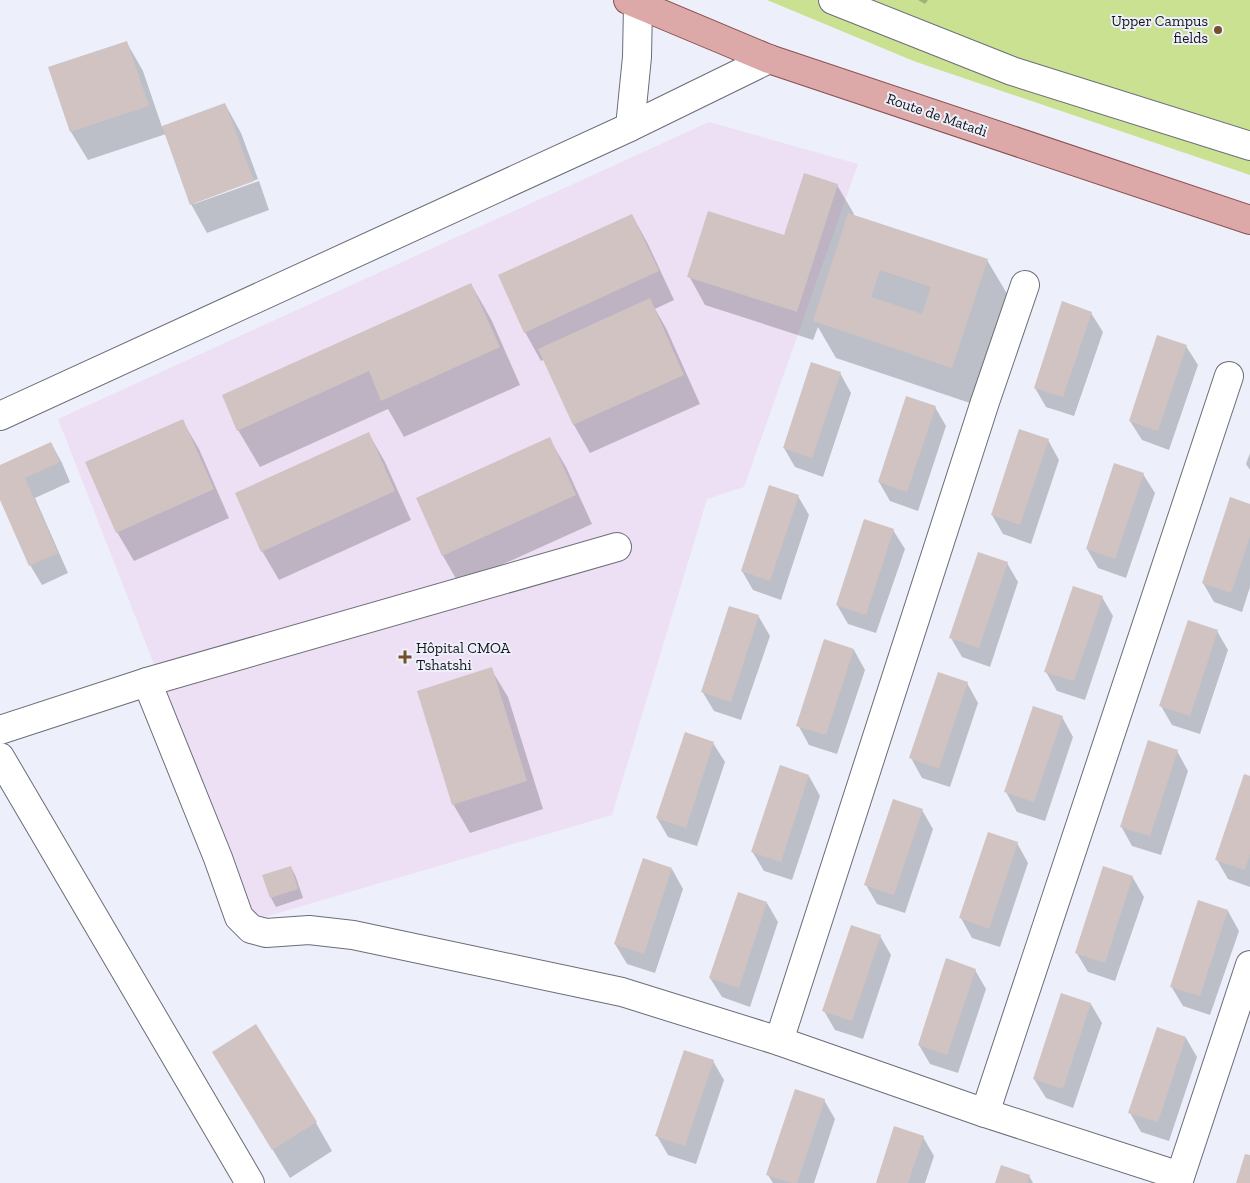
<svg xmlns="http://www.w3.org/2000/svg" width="1250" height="1183" viewBox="0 0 1250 1183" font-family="'Zilla Slab',serif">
  <rect width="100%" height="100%" fill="#edeffa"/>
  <path fill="#eee0f4" d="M 709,122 L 858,164 L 744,487 L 707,499 L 612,815 L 254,920 L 58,419 Z"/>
  <path fill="#cbe192" d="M 767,0 L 1250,0 L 1250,175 L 916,62 Z"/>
  <g fill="#0003">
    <path d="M 918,0 L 928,0 L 925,4 Z"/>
    <path d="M 127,43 L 143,71 L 162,127 L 225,104 L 241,133 L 258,179 L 194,202 L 194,204 L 259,181 L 269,210 L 207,233 L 191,204 L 166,134 L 88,160 L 71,132 L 50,68 Z"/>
    <path d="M 837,185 L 854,214 L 853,216 L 987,260 L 1009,297 L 973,404 L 836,358 L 818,327 L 813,340 L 705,305 L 689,276 L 785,237 Z"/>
    <path d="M 632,215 L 648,244 L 674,300 L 655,309 L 666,328 L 700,404 L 590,453 L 574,425 L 545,359 L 541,361 L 525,332 Z"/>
    <path d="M 471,284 L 492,321 L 520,385 L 404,437 L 388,409 L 260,467 L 238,430 Z"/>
    <path d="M 1091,313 L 1103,332 L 1074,416 L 1046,407 L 1035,388 Z"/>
    <path d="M 1186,346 L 1198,365 L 1169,450 L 1142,440 L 1130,421 Z"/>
    <path d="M 840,373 L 851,393 L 823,477 L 795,467 L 784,448 Z"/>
    <path d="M 935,407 L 946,426 L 918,511 L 890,501 L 879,482 Z"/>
    <path d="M 182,420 L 199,449 L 229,518 L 134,561 L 117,532 L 87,463 Z"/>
    <path d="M 369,434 L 385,462 L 411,520 L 279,580 L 262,551 Z"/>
    <path d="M 549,438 L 566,467 L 592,524 L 459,584 L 443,556 L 417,498 Z"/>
    <path d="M 1048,440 L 1059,460 L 1031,544 L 1003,534 L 992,515 Z"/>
    <path d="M 51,443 L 62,463 L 70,482 L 35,498 L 68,573 L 42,585 L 30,565 L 0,496 L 0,466 Z"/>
    <path d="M 1250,453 L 1250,470 L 1246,464 Z"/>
    <path d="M 1143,474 L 1155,493 L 1126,578 L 1098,568 L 1087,549 Z"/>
    <path d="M 798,496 L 809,515 L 781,600 L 753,590 L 742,571 Z"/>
    <path d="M 1250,505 L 1250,587 L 1242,612 L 1214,602 L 1203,583 Z"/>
    <path d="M 893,530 L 905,549 L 876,633 L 848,624 L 837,605 Z"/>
    <path d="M 1007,563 L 1018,582 L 990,667 L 962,657 L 951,638 Z"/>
    <path d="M 1102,597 L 1113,616 L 1085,700 L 1057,691 L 1046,672 Z"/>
    <path d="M 730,607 L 759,617 L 770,636 L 741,720 L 714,711 L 702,691 Z"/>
    <path d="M 1217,631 L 1228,650 L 1200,734 L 1172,725 L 1161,706 Z"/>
    <path d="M 825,641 L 854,650 L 865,670 L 837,754 L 809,745 L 798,725 Z"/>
    <path d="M 491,669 L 508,697 L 543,809 L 470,833 L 453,804 Z"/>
    <path d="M 967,683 L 978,703 L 950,787 L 922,778 L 911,758 Z"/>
    <path d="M 1062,717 L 1073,737 L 1045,821 L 1017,812 L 1006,792 Z"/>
    <path d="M 713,743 L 725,762 L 697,846 L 668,837 L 657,818 Z"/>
    <path d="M 1177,751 L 1188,771 L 1161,855 L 1132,846 L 1121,826 Z"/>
    <path d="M 809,776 L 820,796 L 792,880 L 764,871 L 752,851 Z"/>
    <path d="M 1250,777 L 1250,887 L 1228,879 L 1217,860 Z"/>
    <path d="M 922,810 L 933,829 L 905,913 L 877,904 L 866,885 Z"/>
    <path d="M 1017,843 L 1028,863 L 1000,947 L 972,938 L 961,918 Z"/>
    <path d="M 291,867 L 296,877 L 303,898 L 276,907 L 271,898 Z"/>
    <path d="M 1104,868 L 1133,878 L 1144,897 L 1115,981 L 1088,972 L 1076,952 Z"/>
    <path d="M 672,869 L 683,889 L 655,973 L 627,964 L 615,944 Z"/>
    <path d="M 1199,902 L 1228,911 L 1239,931 L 1210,1015 L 1183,1006 L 1171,986 Z"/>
    <path d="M 767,903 L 778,922 L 750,1007 L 722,997 L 710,978 Z"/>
    <path d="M 880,936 L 891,955 L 863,1039 L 835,1030 L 824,1011 Z"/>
    <path d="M 975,970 L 986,989 L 958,1073 L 930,1064 L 919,1045 Z"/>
    <path d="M 1091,1004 L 1102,1023 L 1073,1108 L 1046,1098 L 1034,1079 Z"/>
    <path d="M 1186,1038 L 1197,1057 L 1169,1141 L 1141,1132 L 1130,1113 Z"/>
    <path d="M 213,1053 L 316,1123 L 332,1151 L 290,1178 Z"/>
    <path d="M 713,1061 L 724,1080 L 696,1164 L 668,1155 L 657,1136 Z"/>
    <path d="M 824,1100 L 835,1119 L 814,1183 L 773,1183 L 768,1175 Z"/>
    <path d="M 923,1137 L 934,1156 L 925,1183 L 877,1183 Z"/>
    <path d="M 1029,1176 L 1033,1183 L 996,1183 Z"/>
  </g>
  <g fill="#d0c3c1" fill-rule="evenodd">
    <path d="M 127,41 L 149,106 L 70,132 L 48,67 Z"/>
    <path d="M 225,103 L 254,181 L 190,205 L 162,126 Z"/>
    <path d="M 804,173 L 838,184 L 797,312 L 687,277 L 708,211 L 784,235 Z"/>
    <path d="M 848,213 L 988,259 L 952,368 L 813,321 ZM 880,270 L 931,287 L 922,314 L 871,297 Z"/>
    <path d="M 632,214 L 659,271 L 524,333 L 498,275 Z"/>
    <path d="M 471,283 L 500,347 L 381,401 L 369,371 L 237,431 L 222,395 Z"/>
    <path d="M 650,298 L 684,375 L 573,425 L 538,349 Z"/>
    <path d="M 1062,301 L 1092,312 L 1063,397 L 1034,388 Z"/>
    <path d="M 1157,335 L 1187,345 L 1158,431 L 1129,421 Z"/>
    <path d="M 811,362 L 841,372 L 812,458 L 783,448 Z"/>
    <path d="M 906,396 L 936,406 L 907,492 L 878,482 Z"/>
    <path d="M 183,419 L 214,489 L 116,533 L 85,462 Z"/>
    <path d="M 1019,429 L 1049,439 L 1020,525 L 991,515 Z"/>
    <path d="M 369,432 L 395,491 L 261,552 L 235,493 Z"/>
    <path d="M 550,437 L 576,495 L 442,556 L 416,498 Z"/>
    <path d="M 51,442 L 60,462 L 25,478 L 58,553 L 29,566 L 0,500 L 0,465 Z"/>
    <path d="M 1114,463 L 1144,473 L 1115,559 L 1086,549 Z"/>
    <path d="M 769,485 L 799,495 L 770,581 L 741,571 Z"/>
    <path d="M 1230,497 L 1250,504 L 1250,536 L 1231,593 L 1202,583 Z"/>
    <path d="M 864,519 L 894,529 L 866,615 L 836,605 Z"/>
    <path d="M 978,552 L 1008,562 L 979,648 L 949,638 Z"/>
    <path d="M 1073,586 L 1103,596 L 1074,681 L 1044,672 Z"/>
    <path d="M 729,606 L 759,615 L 731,702 L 701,692 Z"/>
    <path d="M 1188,620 L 1218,630 L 1190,716 L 1159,706 Z"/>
    <path d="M 824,639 L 854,649 L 826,735 L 796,726 Z"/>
    <path d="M 492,667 L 527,781 L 452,805 L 417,691 Z"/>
    <path d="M 938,672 L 968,682 L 939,769 L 909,758 Z"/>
    <path d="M 1033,706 L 1063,716 L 1034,802 L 1004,792 Z"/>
    <path d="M 685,732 L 714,742 L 686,828 L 656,818 Z"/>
    <path d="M 1148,740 L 1178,750 L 1150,836 L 1120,827 Z"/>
    <path d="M 780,765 L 809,775 L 781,862 L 751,852 Z"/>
    <path d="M 1244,774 L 1250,776 L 1250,854 L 1245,870 L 1215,860 Z"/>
    <path d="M 893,799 L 923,809 L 894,895 L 864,885 Z"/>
    <path d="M 988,832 L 1018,842 L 989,929 L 959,918 Z"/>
    <path d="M 643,858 L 672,868 L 644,954 L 614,944 Z"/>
    <path d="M 291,866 L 298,889 L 270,898 L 262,875 Z"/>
    <path d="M 1103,866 L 1133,876 L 1105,963 L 1075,953 Z"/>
    <path d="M 738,892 L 767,902 L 739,988 L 709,978 Z"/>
    <path d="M 1198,900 L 1228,910 L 1200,996 L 1170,987 Z"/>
    <path d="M 851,925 L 881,935 L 852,1021 L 822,1011 Z"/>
    <path d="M 946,958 L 976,969 L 947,1055 L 918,1045 Z"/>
    <path d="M 1061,993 L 1091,1003 L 1063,1089 L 1033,1079 Z"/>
    <path d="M 256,1024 L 317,1122 L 272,1150 L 212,1052 Z"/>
    <path d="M 1157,1027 L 1186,1037 L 1158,1122 L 1128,1113 Z"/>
    <path d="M 684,1050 L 714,1060 L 685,1146 L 655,1136 Z"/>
    <path d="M 795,1089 L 825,1099 L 797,1183 L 792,1183 L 766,1175 Z"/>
    <path d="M 894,1126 L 924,1136 L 908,1183 L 876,1183 Z"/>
    <path d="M 1245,1154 L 1250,1155 L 1250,1183 L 1236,1183 Z"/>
    <path d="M 1001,1165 L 1030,1175 L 1027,1183 L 995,1183 Z"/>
  </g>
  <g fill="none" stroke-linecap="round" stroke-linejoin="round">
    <defs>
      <g id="minor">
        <path d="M 833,0 L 1012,71 L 1250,146"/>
        <path d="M 630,127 L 637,57 L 638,5"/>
        <path d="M 0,416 L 630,127 L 769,59"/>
        <path d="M 147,682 L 218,858 L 239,917 L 251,929 L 266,933 L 309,930 L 353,935 L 622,992 L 779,1041 L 985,1113 L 1180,1176"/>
        <path d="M 0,730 L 147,682 L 617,547"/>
        <path d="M 0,757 L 250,1183"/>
        <path d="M 779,1041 L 985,402 L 1025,285"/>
        <path d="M 985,1113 L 1229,376"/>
        <path d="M 1178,1183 L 1250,965"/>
      </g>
      <path id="major" d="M 628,0 L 769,59 L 1250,220"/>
    </defs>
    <use href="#minor" stroke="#6b6d77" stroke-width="30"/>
    <use href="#major" stroke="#895050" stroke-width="30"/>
    <use href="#minor" stroke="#fff" stroke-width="28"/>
    <use href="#major" stroke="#dda9a8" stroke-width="28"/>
  </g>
  <g fill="#754f2b" stroke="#edeffa" stroke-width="2">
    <circle cx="1218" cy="30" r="5"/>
    <path d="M402.5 649.5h5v5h5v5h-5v5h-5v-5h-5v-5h5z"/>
  </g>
  <g text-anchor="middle" stroke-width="4" stroke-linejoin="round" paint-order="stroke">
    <g font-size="15" fill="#151619" stroke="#edeffa" text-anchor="end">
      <text x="1208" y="26">Upper Campus<tspan x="1208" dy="17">fields</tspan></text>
      <text x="416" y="653" text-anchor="start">Hôpital CMOA<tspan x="416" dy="17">Tshatshi</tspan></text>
    </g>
    <g font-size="15" fill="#151619" stroke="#edeffa">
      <text transform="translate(937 115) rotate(19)" y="5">Route de Matadi</text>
    </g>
  </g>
</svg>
